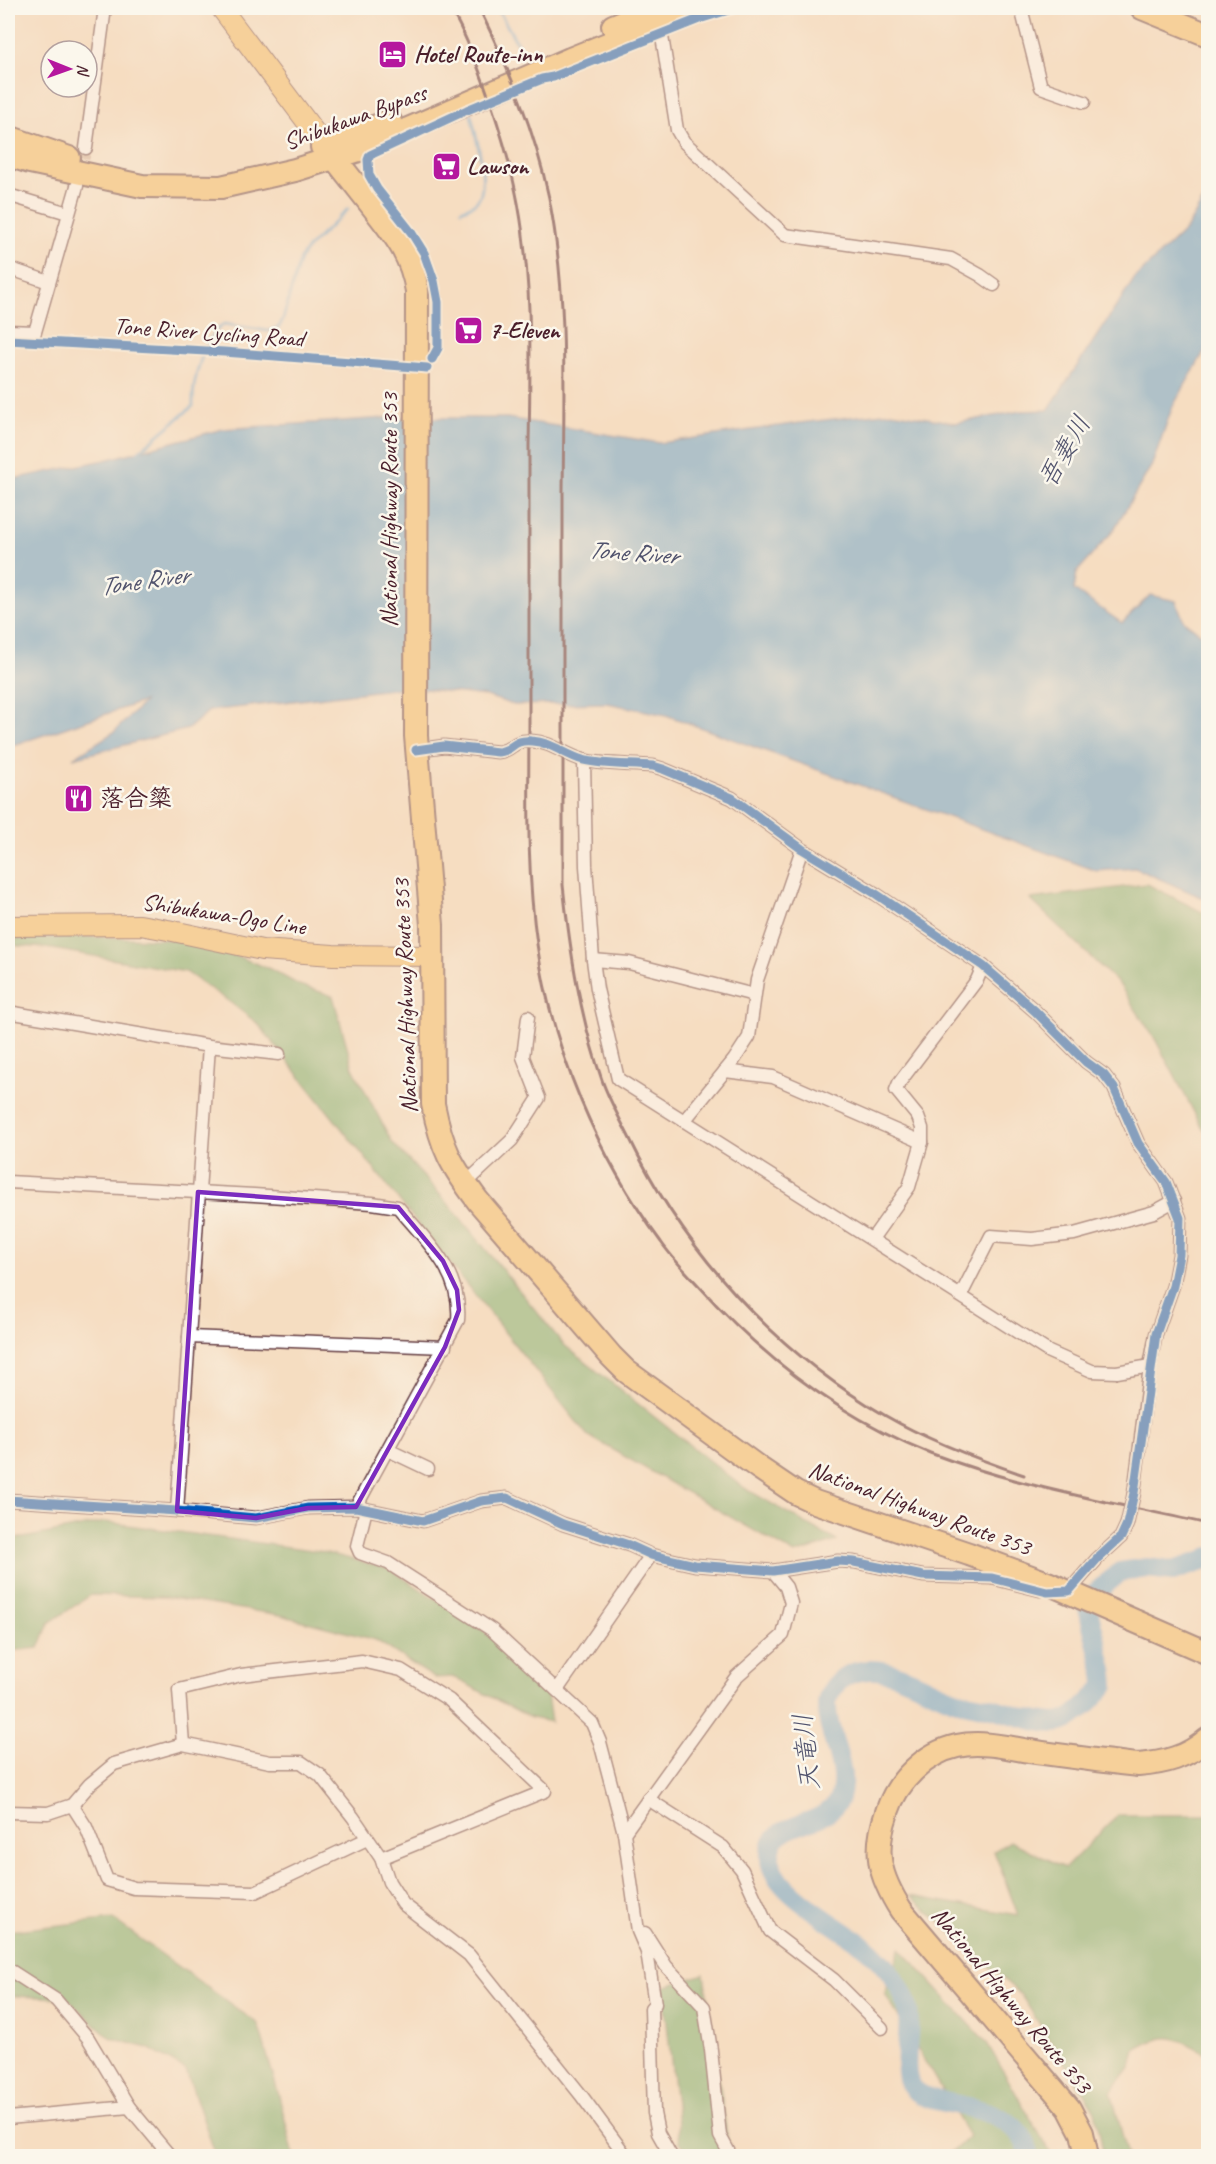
<svg xmlns="http://www.w3.org/2000/svg" width="1216" height="2164" viewBox="0 0 1216 2164" font-family="Caveat,'Klee One',sans-serif">
  <rect width="100%" height="100%" fill="#fbf7ec"/>
  <filter id="ink" filterUnits="userSpaceOnUse"><feTurbulence type="fractalNoise" baseFrequency=".0167" numOctaves="2"/><feDisplacementMap in="SourceGraphic" scale="12" xChannelSelector="R" yChannelSelector="G"/><feConvolveMatrix kernelMatrix="1 2 1 2 8 2 1 2 1" color-interpolation-filters="sRGB"/></filter>
  <filter id="wash" filterUnits="userSpaceOnUse"><feTurbulence type="fractalNoise" baseFrequency=".008" numOctaves="4" result="noise"/><feDisplacementMap in="SourceGraphic" scale="24" xChannelSelector="R" yChannelSelector="G"/><feGaussianBlur stdDeviation="1.35" result="paint"/><feColorMatrix in="noise" values="0 0 0 0 0 0 0 0 0 0 0 0 0 0 0 0 0 1.4 0 .05"/><feComposite in="paint" operator="in"/></filter>
  <g filter="url(#wash)">
    <rect width="100%" height="100%" fill="#f5ddc1"/>
    <g fill="#74af6e" stroke="#5f674c" stroke-width="1.5">
      <path d="M 1147,884 L 1208,915 L 1208,1134 L 1203,1129 L 1155,1039 L 1119,984 L 1030,899 Z"/>
      <path d="M 103,937 L 178,940 L 234,955 L 270,969 L 299,985 L 333,996 L 353,1068 L 392,1142 L 452,1208 L 563,1344 L 741,1486 L 837,1541 L 795,1554 L 587,1435 L 258,1024 L 231,1003 L 186,972 L 47,948 L 8,945 L 8,939 Z"/>
      <path d="M 105,1522 L 319,1551 L 390,1569 L 484,1631 L 546,1688 L 551,1722 L 531,1718 L 453,1677 L 434,1678 L 376,1640 L 280,1615 L 165,1597 L 91,1595 L 49,1623 L 39,1648 L 8,1651 L 8,1537 L 24,1538 Z"/>
      <path d="M 1118,1815 L 1208,1815 L 1208,2052 L 1204,2052 C 1173,2036 1167,2031 1135,2050 L 1131,2066 L 1111,2092 L 1128,2156 L 1104,2156 L 1095,2111 L 1021,1995 L 911,1896 L 1018,1915 L 994,1851 L 1010,1841 L 1065,1868 Z"/>
      <path d="M 113,1919 L 258,2024 L 279,2096 L 294,2156 L 216,2156 L 186,2070 L 148,2048 L 111,2038 L 66,1998 L 8,1996 L 8,1931 Z"/>
      <path d="M 900,1948 L 987,2043 L 1052,2156 L 948,2156 L 969,2136 L 885,1994 Z"/>
      <path d="M 704,1974 L 730,2156 L 691,2156 L 680,2142 L 663,1987 Z"/>
    </g>
    <path fill="#5ba1d0" stroke="#52607e" stroke-width="1.5" d="M 1208,192 L 1208,345 L 1172,408 L 1152,465 L 1113,531 L 1077,572 L 1074,590 L 1122,623 L 1150,595 L 1176,601 L 1184,621 L 1208,639 L 1208,900 L 1135,868 L 1097,871 L 666,715 L 607,703 L 514,705 L 486,696 L 408,687 L 209,711 L 188,729 L 73,758 L 114,732 L 145,701 L 8,747 L 8,480 L 105,460 L 223,429 L 386,418 L 507,418 L 660,443 L 800,423 L 892,412 L 956,423 L 1021,411 L 1048,410 L 1135,278 L 1187,228 Z"/>
    <g fill="none" stroke-linecap="round" stroke-linejoin="round">
      <g stroke="#5ba1d0" stroke-width="3">
        <path d="M 497,8 L 521,50"/>
        <path d="M 461,210 C 467,208 474,205 478,200 C 490,182 475,134 471,114"/>
        <path d="M 137,453 L 193,406 C 192,382 203,338 224,324 L 268,331 L 279,327 L 283,319 L 300,259 L 308,248 L 348,209"/>
      </g>
      <path stroke="#5ba1d0" stroke-width="20" d="M 1030,2156 C 1020,2114 981,2110 944,2102 C 932,2099 919,2097 911,2086 C 900,2069 913,2026 907,2006 C 903,1987 886,1967 873,1954 C 850,1930 772,1895 770,1859 C 767,1817 824,1831 839,1799 C 851,1770 826,1734 827,1705 C 827,1695 835,1684 843,1678 C 880,1655 920,1688 955,1700 C 965,1703 977,1705 988,1707 C 1008,1712 1042,1726 1062,1722 C 1076,1718 1096,1696 1105,1685 L 1104,1674 L 1088,1609 L 1094,1594 L 1120,1572 L 1147,1568 L 1173,1571 L 1206,1560 L 1208,1557"/>
    </g>
  </g>
  <g filter="url(#ink)">
    <g fill="none" stroke-linecap="round" stroke-linejoin="round">
      <path stroke="#d3b7a3" stroke-width="12" stroke-dasharray="12 6" stroke-linecap="butt" d="M 79,176 L 86,148"/>
      <defs>
        <g id="street">
          <path d="M 1021,8 L 1041,87 L 1084,102"/>
          <path d="M 660,24 L 677,130 L 684,142 L 785,235 L 951,259 L 980,275 L 994,285"/>
          <path d="M 86,148 L 105,8"/>
          <path d="M 8,195 L 68,213"/>
          <path d="M 8,268 L 49,282"/>
          <path d="M 8,331 L 35,332 L 77,186"/>
          <path d="M 416,750 L 444,746 L 498,752 C 514,751 511,739 532,741 C 551,742 565,755 583,760 C 602,765 632,764 653,766 L 663,769 L 732,798 L 802,849 L 876,894 L 983,966 L 1035,1011 L 1086,1062 L 1104,1075 L 1114,1088 L 1138,1143 L 1166,1182 L 1180,1218 L 1179,1255 L 1173,1286 L 1156,1334 L 1150,1366 L 1134,1493"/>
          <path d="M 584,760 L 586,866 L 593,960 L 597,989 L 618,1079 L 1049,1352 L 1092,1371 L 1117,1372 L 1150,1366"/>
          <path d="M 593,960 L 629,963 L 754,995"/>
          <path d="M 8,1012 L 209,1046 L 279,1054"/>
          <path d="M 725,1071 L 773,1077 L 922,1142"/>
          <path d="M 684,1121 L 734,1060 L 749,1037 L 757,980 L 802,849"/>
          <path d="M 8,1182 L 254,1195 L 372,1203 L 398,1207 C 426,1241 462,1272 458,1320 L 356,1507"/>
          <path d="M 465,1184 L 512,1140 L 539,1098 L 523,1057 L 528,1017"/>
          <path d="M 872,1239 L 909,1187 L 922,1142 L 922,1128 L 918,1117 L 896,1090 L 899,1083 L 977,980 L 983,966"/>
          <path d="M 961,1295 L 991,1236 L 1032,1239 L 1074,1234 L 1154,1212 L 1174,1201"/>
          <path d="M 189,1337 L 445,1347"/>
          <path d="M 388,1450 L 428,1469"/>
          <path d="M 8,1500 L 177,1511 L 256,1518 L 308,1508 L 356,1507 L 423,1521 L 481,1501 L 507,1498 L 563,1524 L 629,1545 L 651,1555 L 695,1565 L 773,1571 L 838,1561 L 854,1562 L 923,1576 L 992,1578 L 1040,1590"/>
          <path d="M 366,1509 L 357,1546 L 360,1553 L 388,1563 L 492,1630 L 592,1723 L 600,1742 L 624,1833 L 638,1931 L 647,1952 L 655,2004 L 651,2008 L 654,2113 L 658,2133 L 671,2156"/>
          <path d="M 177,1511 L 209,1046"/>
          <path d="M 1066,1592 L 1069,1591 L 1097,1559 L 1121,1537 L 1127,1524"/>
          <path d="M 557,1690 L 651,1555"/>
          <path d="M 183,1744 L 179,1690 L 241,1675 L 362,1661 L 401,1670 L 449,1700 L 545,1791 L 381,1858"/>
          <path d="M 648,1799 L 723,1847 L 742,1870 L 770,1931 L 834,1980 L 882,2028"/>
          <path d="M 72,1805 L 86,1827 L 107,1880 L 134,1888 L 255,1892 L 367,1839"/>
          <path d="M 8,1812 L 48,1813 L 72,1805 L 90,1784 L 114,1764 L 183,1744 L 270,1762 L 301,1762 L 320,1775 L 353,1817 L 381,1858 L 389,1882 L 403,1904 L 469,1955 L 581,2095 L 626,2156"/>
          <path d="M 624,1833 L 737,1676 L 783,1635 L 791,1603 L 786,1587 L 773,1571"/>
          <path d="M 645,1933 L 666,1966 L 704,2007 L 711,2050 L 720,2136 L 731,2156"/>
          <path d="M 8,1969 L 56,2000 L 88,2038 L 129,2107 L 170,2156"/>
          <path d="M 8,2118 L 129,2107"/>
        </g>
        <g id="primary">
          <path d="M 221,8 L 325,146"/>
          <path d="M 8,926 L 140,925 L 168,930 L 262,950 L 333,955 L 432,956"/>
        </g>
        <g id="highway">
          <path d="M 1142,8 L 1208,35"/>
          <path d="M 613,26 L 657,8"/>
          <path d="M 8,137 L 69,158"/>
          <path d="M 325,146 C 339,164 354,183 369,202 C 392,232 411,252 417,291 L 416,736 L 432,925 L 433,1104 C 442,1149 451,1165 478,1201 L 611,1356 L 626,1371 L 759,1468 L 796,1493 L 815,1502 L 969,1554 L 1050,1584 L 1208,1653"/>
          <path d="M 322,147 L 390,121"/>
          <path d="M 8,155 L 30,162 L 142,186 L 221,187 L 295,170 L 362,149 L 570,59 L 642,30 L 706,8"/>
          <path d="M 1087,2156 L 1082,2133 L 1069,2108 L 901,1910 C 879,1875 873,1852 887,1812 C 897,1781 925,1753 957,1746 C 981,1741 1006,1747 1029,1751 C 1066,1756 1102,1761 1138,1765 C 1165,1763 1187,1757 1208,1739"/>
        </g>
      </defs>
      <use href="#street" stroke="#643c42" stroke-width="15"/>
      <use href="#primary" stroke="#643c42" stroke-width="22"/>
      <use href="#highway" stroke="#643c42" stroke-width="26"/>
      <use href="#street" stroke="#fff" stroke-width="12"/>
      <use href="#primary" stroke="#f6c06b" stroke-width="20"/>
      <use href="#highway" stroke="#f6c06b" stroke-width="22"/>
      <g stroke="#4a1f2b" stroke-width="3">
        <path d="M 450,8 C 466,35 478,66 488,95 C 505,143 519,194 524,244 C 532,311 530,379 529,446 C 529,535 529,625 529,714 C 529,790 526,869 537,944 C 552,1050 598,1157 661,1242 C 672,1258 686,1272 699,1286 C 763,1358 840,1417 930,1453 C 1019,1487 1115,1503 1208,1524"/>
        <path d="M 479,8 C 509,69 535,131 549,198 C 568,294 564,394 563,491 C 563,622 563,754 563,885 C 570,951 580,1017 602,1080 C 609,1100 620,1119 629,1137 C 685,1253 775,1351 886,1416 C 929,1441 977,1459 1024,1475"/>
      </g>
      <defs>
        <path id="street-bridge" d="M 1127,1524 L 1134,1493"/>
      </defs>
      <use href="#street-bridge" stroke="#643c42" stroke-width="15" stroke-linecap="butt"/>
      <use href="#street-bridge" stroke="#fff" stroke-width="12"/>
      <defs>
        <g id="cycleway">
          <path d="M 8,340 L 224,352 L 427,368"/>
          <path d="M 432,359 L 438,348 L 438,302 L 434,281 L 424,253 L 411,232 L 377,189 L 369,175 L 368,160 L 370,155 L 467,110 L 542,79 L 553,77 L 699,19 L 735,8"/>
          <path d="M 8,1500 L 177,1511 L 256,1518 L 308,1508 L 356,1507 L 423,1521 L 481,1501 L 507,1498 L 563,1524 L 629,1545 L 651,1555 L 695,1565 L 773,1571 L 838,1561 L 854,1562 L 923,1576 L 992,1578 L 1047,1592 L 1069,1591 L 1097,1559 L 1121,1537 L 1127,1524 L 1134,1493 L 1156,1334 L 1173,1286 L 1179,1255 L 1180,1218 L 1166,1182 L 1138,1143 L 1114,1088 L 1104,1075 L 1086,1062 L 1035,1011 L 983,966 L 876,894 L 802,849 L 732,798 L 663,769 L 653,766 C 632,764 602,765 583,760 C 565,755 551,742 532,741 C 511,739 514,751 498,752 L 444,746 L 416,750"/>
        </g>
      </defs>
      <use href="#cycleway" stroke="#fbf7ec" stroke-width="13"/>
      <use href="#cycleway" stroke="#0057b8" stroke-width="9"/>
    </g>
  </g>
  <path d="M0 0H1216V2164H0ZM 198,1192 L 398,1207 L 443,1261 L 457,1290 L 459,1310 L 445,1347 L 356,1507 L 308,1508 L 256,1518 L 177,1511 Z" fill="#f5ddc1" fill-opacity=".55" fill-rule="evenodd"/>
  <path fill="none" stroke="#7b2cbf" stroke-width="4.5" stroke-linejoin="round" d="M 198,1192 L 398,1207 L 443,1261 L 457,1290 L 459,1310 L 445,1347 L 356,1507 L 308,1508 L 256,1518 L 177,1511 Z"/>
  <defs>
    <symbol id="hotel-square" viewBox="-11 -11 22 22"><rect x="-9" y="-9" width="18" height="18" rx="4" fill="#b5179e" stroke="#fbf7ec"/><path d="M-6-4.5h1.5V1H6V5H4.5V3h-9V5H-6ZM-4 0a1.8 1.8 0 1 1 3.6 0ZM.5 0V-2.5h3Q6-2.5 6 0Z" fill="#fff"/></symbol>
    <symbol id="supermarket-square" viewBox="-11 -11 22 22"><rect x="-9" y="-9" width="18" height="18" rx="4" fill="#b5179e" stroke="#fbf7ec"/><path d="M-6-5.5h2.5l.6 2H6L4.5 2H-2.5L-4.4-4H-6ZM-1.5 3.2a1.3 1.3 0 1 0 .1 0ZM3 3.2a1.3 1.3 0 1 0 .1 0Z" fill="#fff"/></symbol>
    <symbol id="restaurant-square" viewBox="-11 -11 22 22"><rect x="-9" y="-9" width="18" height="18" rx="4" fill="#b5179e" stroke="#fbf7ec"/><path d="M-5-6h1v4h1v-4h1v4h1v-4h1v5L-1.5 .5V6h-2V.5L-5-1ZM5-6V6H3V1.5H1.5Q1.5-4 5-6Z" fill="#fff"/></symbol>
  </defs>
  <g fill-rule="evenodd">
    <use href="#hotel-square" x="376" y="38" width="33" height="33"/>
    <use href="#supermarket-square" x="430" y="150" width="33" height="33"/>
    <use href="#supermarket-square" x="452" y="314" width="33" height="33"/>
    <use href="#restaurant-square" x="62" y="782" width="33" height="33"/>
  </g>
  <g text-anchor="middle" stroke-width="5" stroke-linejoin="round" paint-order="stroke">
    <g font-size="24" font-weight="bold" fill="#4a1f2b" stroke="#fbf7ec" text-anchor="start">
      <text x="414" y="62">Hotel Route-inn</text>
      <text x="467" y="174">Lawson</text>
      <text x="489" y="338">7-Eleven</text>
      <text x="100" y="806">落合簗</text>
    </g>
    <g font-size="24" fill="#4a1f2b" stroke="#fbf7ec">
      <text transform="translate(355 117) rotate(-20)" y="8">Shibukawa Bypass</text>
      <text transform="translate(209 332) rotate(4)" y="8">Tone River Cycling Road</text>
      <text transform="translate(389 510) rotate(-90)" y="8">National Highway Route 353</text>
      <text transform="translate(224 914) rotate(9)" y="8">Shibukawa-Ogo Line</text>
      <text transform="translate(405 996) rotate(-92)" y="8">National Highway Route 353</text>
      <text transform="translate(920 1508) rotate(20)" y="8">National Highway Route 353</text>
      <text transform="translate(1012 2000) rotate(50)" y="8">National Highway Route 353</text>
    </g>
    <g font-size="26" font-style="italic" fill="#51536d" stroke="#fbf7ec">
      <text transform="translate(1064 451) rotate(-60)" y="9">吾妻川</text>
      <text transform="translate(633 552) rotate(4)" y="9">Tone River</text>
      <text transform="translate(144 580) rotate(-8)" y="9">Tone River</text>
      <text transform="translate(806 1752) rotate(-96)" y="9">天竜川</text>
    </g>
  </g>
  <rect width="1216" height="2164" fill="none" stroke="#fbf7ec" stroke-width="30"/>
  <g transform="translate(69 69) rotate(91)"><circle r="28" fill="#fbf7ec" stroke="#b4a19f" stroke-width="1.5"/>
  <path d="M0-4.5L10 22L0 15L-10 22Z" fill="#b5179e"/>
  <text y="-9" font-size="16" font-weight="bold" text-anchor="middle" fill="#4a1f2b">N</text>
  </g>
</svg>
